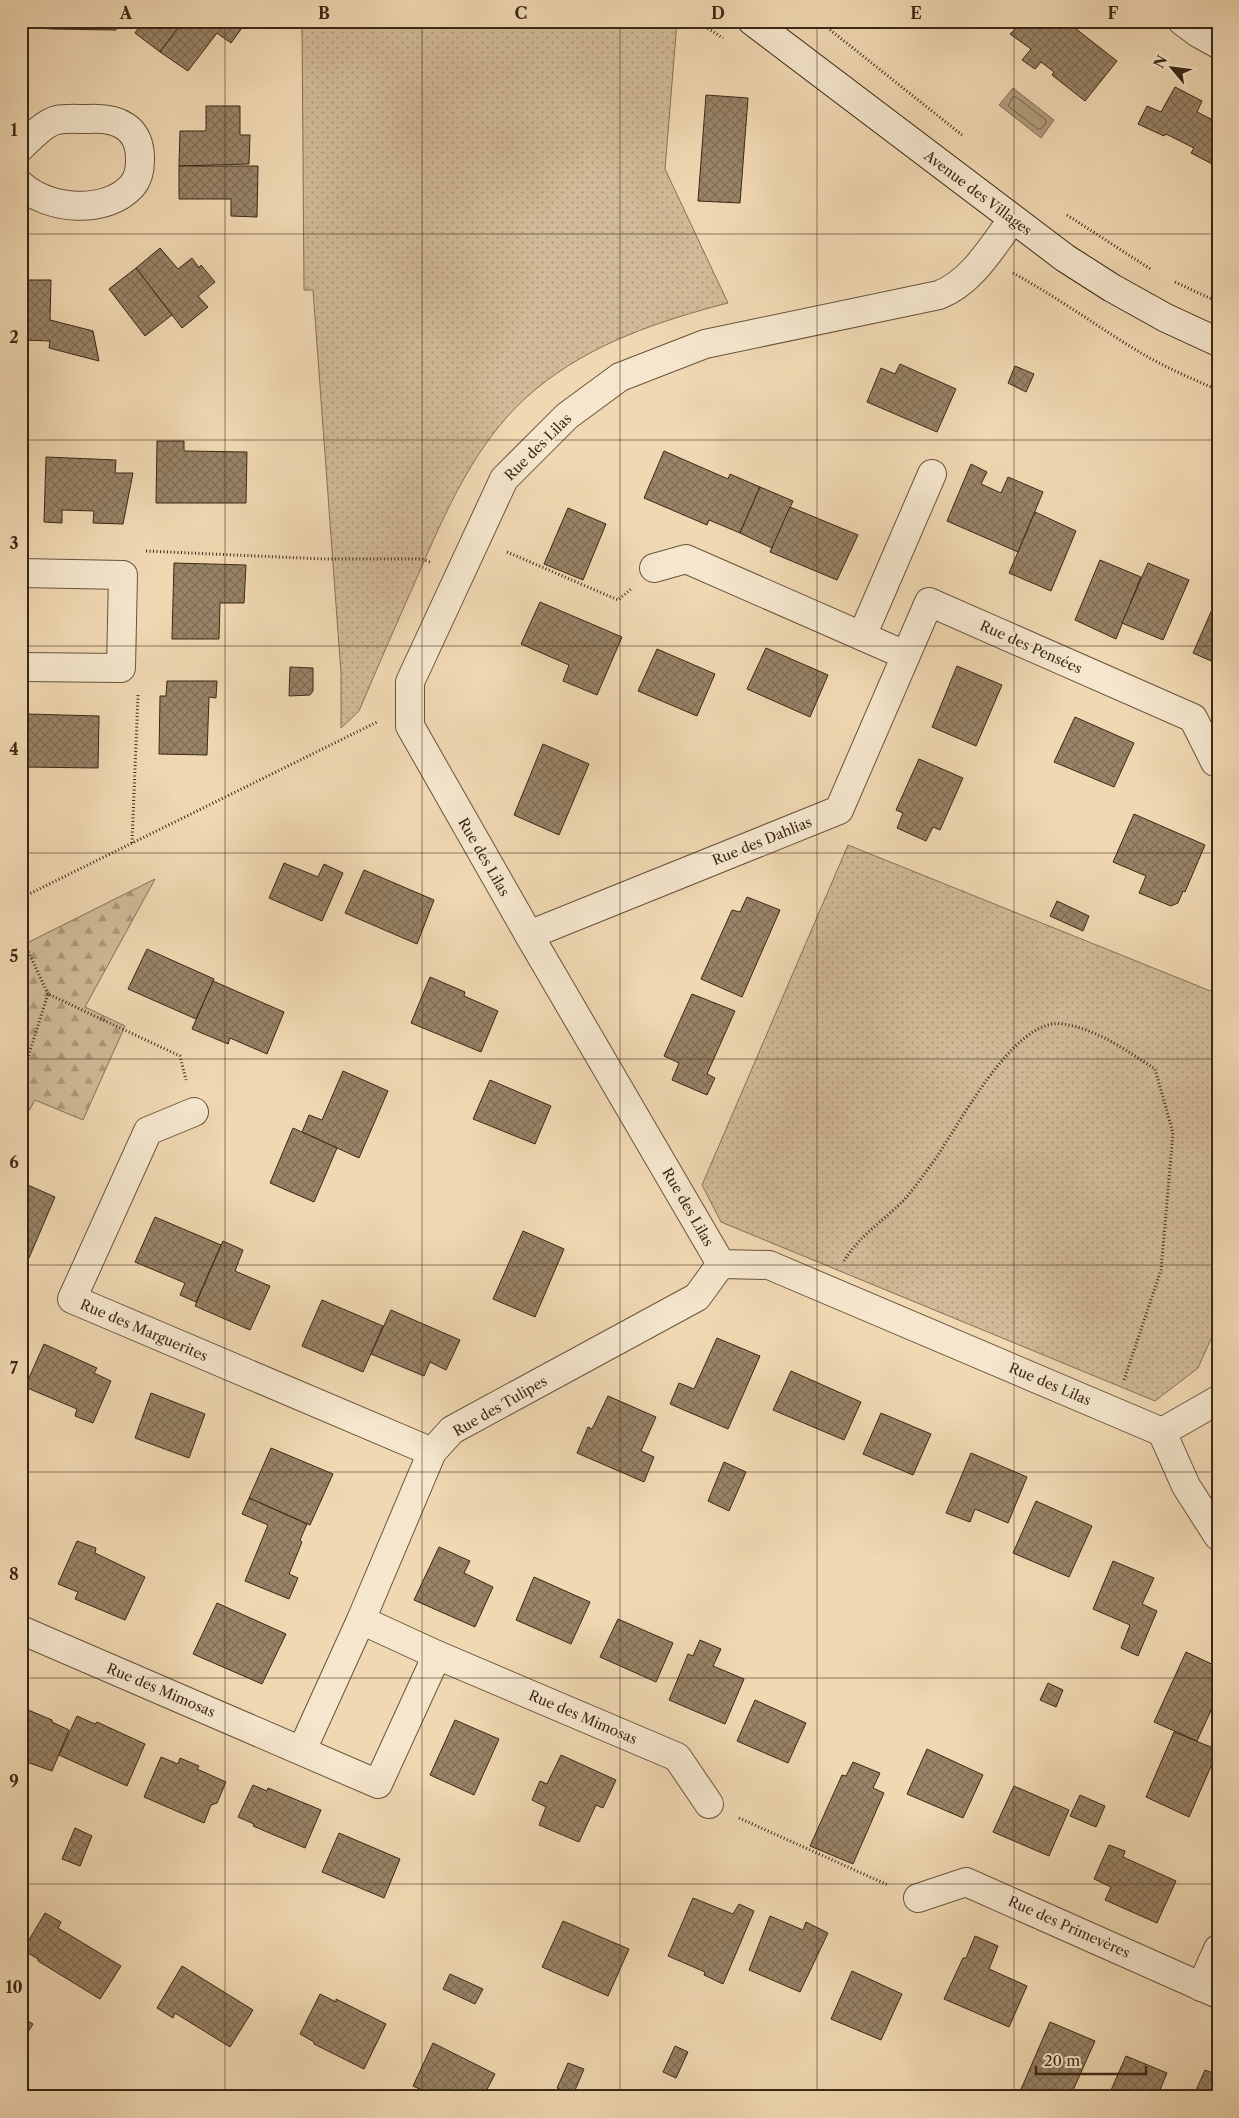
<svg xmlns="http://www.w3.org/2000/svg" width="1239" height="2118" viewBox="0 0 1239 2118" font-family="'Libre Caslon Text',serif">
  <defs>
    <pattern id="forest-firs" width="22" height="20" patternUnits="userSpaceOnUse" patternTransform="scale(1.25)"><rect width="22" height="20" fill="#d1ba97"/><path d="M5 1l3.5 6h-7zM16 11l3.5 6h-7z" fill="#ab977a"/></pattern>
    <pattern id="park-dots" width="8" height="8" patternUnits="userSpaceOnUse" patternTransform="scale(1.25)"><rect width="8" height="8" fill="#d1ba97"/><path d="M2 2h.1M6 6h.1" fill="none" stroke="#ab977a" stroke-width="1.8" stroke-linecap="round"/></pattern>
    <pattern id="building-cross-hatch" width="8" height="8" patternUnits="userSpaceOnUse" patternTransform="scale(1.25)"><rect width="8" height="8" fill="#998467"/><path d="M0 0l8 8M0 8l8-8" fill="none" stroke="#7e6c54"/></pattern>
  </defs>
  <rect width="100%" height="100%" fill="#f0d8b2"/>
  <filter id="stains"><feTurbulence type="fractalNoise" baseFrequency=".004" numOctaves="4"/><feColorMatrix values="0 0 0 0 .2 0 0 0 0 .09 0 0 0 0 .02 0 0 0 .5 -.17"/></filter>
  <radialGradient id="worn" r=".72"><stop offset=".6" stop-color="#630" stop-opacity="0"/><stop offset="1" stop-color="#630" stop-opacity=".3"/></radialGradient>
  <path fill="url(#forest-firs)" stroke="#867156" d="M 155,879 L 85,1007 L 125,1026 L 83,1120 L 35,1100 L 21,1125 L 21,946 Z"/>
  <g fill="url(#park-dots)" stroke="#867156">
    <path d="M 302,21 L 677,22 L 665,169 L 728,303 C 659,321 592,343 536,389 C 476,438 445,513 415,582 C 396,625 377,668 359,711 L 341,728 L 341,673 L 313,290 L 304,290 Z"/>
    <path d="M 848,845 L 1218,994 L 1218,1323 L 1198,1368 L 1155,1401 L 721,1222 L 702,1185 Z"/>
  </g>
  <path fill="#b29c7d" stroke="#826e54" d="M 1013,88 L 1054,120 L 1041,138 L 999,105 Z"/>
  <g fill="none" stroke-linecap="round" stroke-linejoin="round">
    <path stroke="#76624a" stroke-width="1" d="M 1016,97 L 1046,120 L 1046,123 L 1041,129 L 1038,129 L 1008,106 L 1013,97 Z"/>
  </g>
  <g fill="url(#building-cross-hatch)" stroke="#3b2816">
    <path d="M 21,21 L 53,21 L 52,29 L 21,27 Z"/>
    <path d="M 53,21 L 118,21 L 116,30 L 52,29 Z"/>
    <path d="M 143,21 L 183,21 L 160,52 L 135,33 Z"/>
    <path d="M 183,21 L 247,21 L 231,43 L 217,33 L 188,71 L 160,52 Z"/>
    <path d="M 1024,21 L 1049,21 L 1051,23 L 1053,21 L 1066,21 L 1117,61 L 1085,101 L 1052,75 L 1054,72 L 1041,62 L 1035,69 L 1022,60 L 1031,49 L 1010,34 Z"/>
    <path d="M 1175,87 L 1202,101 L 1197,112 L 1211,119 L 1218,108 L 1218,167 L 1191,153 L 1194,148 L 1166,134 L 1164,136 L 1138,124 L 1147,106 L 1161,112 Z"/>
    <path d="M 706,95 L 748,98 L 740,203 L 698,201 Z"/>
    <path d="M 206,106 L 240,106 L 240,135 L 250,135 L 249,164 L 179,166 L 180,131 L 206,131 Z"/>
    <path d="M 179,166 L 258,166 L 257,217 L 231,216 L 231,199 L 179,199 Z"/>
    <path d="M 160,248 L 178,269 L 192,258 L 199,268 L 201,265 L 215,282 L 198,296 L 208,307 L 182,328 L 136,268 Z"/>
    <path d="M 136,268 L 172,315 L 145,336 L 109,289 Z"/>
    <path d="M 21,280 L 51,280 L 50,320 L 93,331 L 99,361 L 49,348 L 50,341 L 21,340 Z"/>
    <path d="M 900,364 L 956,389 L 937,432 L 867,402 L 881,368 L 895,374 Z"/>
    <path d="M 1015,366 L 1034,374 L 1026,392 L 1008,383 Z"/>
    <path d="M 157,441 L 184,441 L 184,451 L 247,452 L 246,503 L 156,503 Z"/>
    <path d="M 664,451 L 728,479 L 730,474 L 760,487 L 740,533 L 709,520 L 707,525 L 644,498 Z"/>
    <path d="M 46,457 L 116,460 L 115,473 L 133,473 L 123,524 L 93,523 L 94,511 L 62,510 L 62,523 L 44,522 Z"/>
    <path d="M 971,464 L 987,472 L 981,484 L 1001,493 L 1008,477 L 1043,492 L 1018,552 L 947,521 Z"/>
    <path d="M 760,487 L 793,501 L 772,548 L 740,533 Z"/>
    <path d="M 790,507 L 858,535 L 837,580 L 770,552 Z"/>
    <path d="M 568,508 L 606,524 L 583,580 L 544,564 Z"/>
    <path d="M 1035,512 L 1076,531 L 1051,591 L 1009,573 Z"/>
    <path d="M 1100,560 L 1141,577 L 1116,639 L 1075,620 Z"/>
    <path d="M 174,563 L 246,565 L 244,603 L 220,603 L 219,639 L 172,639 Z"/>
    <path d="M 1148,563 L 1189,580 L 1163,640 L 1122,623 Z"/>
    <path d="M 1218,596 L 1218,664 L 1193,653 Z"/>
    <path d="M 540,602 L 622,637 L 597,695 L 563,681 L 569,665 L 521,644 Z"/>
    <path d="M 766,648 L 828,675 L 810,717 L 747,689 Z"/>
    <path d="M 657,649 L 715,674 L 697,716 L 638,691 Z"/>
    <path d="M 957,666 L 1002,685 L 976,746 L 932,727 Z"/>
    <path d="M 290,667 L 313,668 L 313,691 L 310,695 L 289,696 Z"/>
    <path d="M 167,681 L 217,681 L 216,698 L 209,697 L 207,755 L 159,754 L 160,696 L 166,696 Z"/>
    <path d="M 27,714 L 99,716 L 98,768 L 25,767 Z"/>
    <path d="M 1075,717 L 1134,743 L 1114,787 L 1054,762 Z"/>
    <path d="M 543,744 L 589,764 L 559,835 L 514,815 Z"/>
    <path d="M 919,759 L 963,778 L 940,830 L 933,827 L 926,841 L 897,828 L 903,813 L 896,810 Z"/>
    <path d="M 1134,814 L 1205,845 L 1185,892 L 1183,891 L 1178,903 L 1171,906 L 1139,893 L 1146,876 L 1113,862 Z"/>
    <path d="M 284,863 L 318,877 L 324,864 L 343,873 L 322,921 L 269,898 Z"/>
    <path d="M 364,870 L 434,900 L 417,944 L 345,913 Z"/>
    <path d="M 747,897 L 780,910 L 742,997 L 701,979 L 732,910 L 740,912 Z"/>
    <path d="M 1057,901 L 1089,916 L 1083,931 L 1050,916 Z"/>
    <path d="M 147,949 L 214,979 L 196,1019 L 128,989 Z"/>
    <path d="M 430,977 L 465,992 L 464,996 L 498,1011 L 481,1052 L 411,1023 Z"/>
    <path d="M 213,981 L 284,1012 L 267,1054 L 230,1038 L 228,1044 L 192,1029 Z"/>
    <path d="M 692,994 L 735,1011 L 707,1074 L 715,1078 L 707,1095 L 672,1080 L 679,1063 L 664,1056 Z"/>
    <path d="M 343,1071 L 388,1091 L 359,1158 L 302,1132 L 309,1115 L 322,1120 Z"/>
    <path d="M 490,1080 L 551,1106 L 535,1144 L 473,1119 Z"/>
    <path d="M 293,1128 L 337,1148 L 314,1202 L 270,1183 Z"/>
    <path d="M 21,1182 L 55,1197 L 29,1258 L 21,1255 Z"/>
    <path d="M 155,1217 L 221,1245 L 196,1302 L 180,1295 L 185,1283 L 135,1262 Z"/>
    <path d="M 523,1231 L 564,1249 L 535,1317 L 493,1299 Z"/>
    <path d="M 223,1241 L 243,1250 L 235,1271 L 270,1286 L 250,1330 L 195,1306 Z"/>
    <path d="M 322,1300 L 383,1326 L 363,1372 L 302,1346 Z"/>
    <path d="M 391,1310 L 460,1340 L 446,1370 L 430,1362 L 424,1376 L 371,1354 Z"/>
    <path d="M 717,1338 L 760,1356 L 728,1429 L 670,1404 L 679,1383 L 694,1389 Z"/>
    <path d="M 44,1344 L 97,1368 L 94,1373 L 111,1381 L 93,1423 L 75,1416 L 77,1409 L 25,1387 Z"/>
    <path d="M 791,1371 L 861,1402 L 844,1440 L 773,1410 Z"/>
    <path d="M 151,1393 L 205,1414 L 189,1458 L 135,1438 Z"/>
    <path d="M 608,1396 L 656,1417 L 641,1451 L 654,1457 L 644,1482 L 577,1453 L 588,1427 L 592,1429 Z"/>
    <path d="M 881,1413 L 931,1434 L 913,1475 L 863,1454 Z"/>
    <path d="M 271,1448 L 333,1474 L 310,1525 L 249,1498 Z"/>
    <path d="M 971,1453 L 1027,1477 L 1008,1523 L 975,1509 L 970,1522 L 946,1513 Z"/>
    <path d="M 724,1462 L 746,1472 L 729,1511 L 708,1501 Z"/>
    <path d="M 249,1498 L 307,1524 L 300,1540 L 302,1542 L 289,1574 L 298,1578 L 289,1599 L 245,1581 L 268,1525 L 242,1514 Z"/>
    <path d="M 1036,1501 L 1092,1526 L 1069,1577 L 1013,1553 Z"/>
    <path d="M 77,1541 L 96,1548 L 95,1553 L 145,1577 L 125,1620 L 75,1599 L 78,1592 L 58,1584 Z"/>
    <path d="M 439,1547 L 470,1561 L 464,1573 L 493,1587 L 475,1627 L 414,1600 Z"/>
    <path d="M 1113,1561 L 1154,1578 L 1142,1604 L 1157,1611 L 1138,1656 L 1121,1648 L 1130,1625 L 1093,1609 Z"/>
    <path d="M 534,1577 L 590,1602 L 571,1644 L 516,1620 Z"/>
    <path d="M 217,1603 L 286,1634 L 262,1684 L 193,1654 Z"/>
    <path d="M 618,1619 L 673,1643 L 656,1682 L 600,1657 Z"/>
    <path d="M 700,1640 L 721,1649 L 713,1666 L 744,1679 L 725,1724 L 669,1700 L 688,1654 L 693,1656 Z"/>
    <path d="M 1186,1652 L 1218,1667 L 1218,1695 L 1197,1741 L 1154,1722 Z"/>
    <path d="M 1048,1683 L 1063,1690 L 1056,1707 L 1040,1700 Z"/>
    <path d="M 755,1700 L 806,1723 L 788,1763 L 737,1741 Z"/>
    <path d="M 21,1707 L 52,1720 L 52,1722 L 69,1730 L 52,1771 L 21,1760 Z"/>
    <path d="M 77,1716 L 95,1724 L 97,1722 L 145,1744 L 127,1786 L 59,1755 Z"/>
    <path d="M 455,1720 L 499,1739 L 474,1795 L 430,1775 Z"/>
    <path d="M 1174,1732 L 1218,1750 L 1189,1817 L 1146,1797 Z"/>
    <path d="M 927,1749 L 983,1775 L 963,1818 L 907,1794 Z"/>
    <path d="M 561,1755 L 616,1780 L 603,1808 L 596,1805 L 579,1842 L 539,1825 L 546,1807 L 532,1800 L 540,1781 L 547,1784 Z"/>
    <path d="M 161,1757 L 178,1764 L 180,1758 L 199,1766 L 197,1769 L 226,1782 L 217,1803 L 211,1805 L 204,1823 L 144,1797 Z"/>
    <path d="M 853,1762 L 880,1773 L 873,1788 L 884,1793 L 853,1864 L 810,1846 L 842,1775 L 846,1776 Z"/>
    <path d="M 253,1785 L 267,1791 L 268,1788 L 321,1810 L 305,1848 L 253,1826 L 254,1824 L 238,1817 Z"/>
    <path d="M 1014,1786 L 1069,1810 L 1049,1856 L 993,1832 Z"/>
    <path d="M 1080,1795 L 1105,1806 L 1096,1827 L 1070,1816 Z"/>
    <path d="M 75,1828 L 92,1836 L 80,1866 L 62,1859 Z"/>
    <path d="M 339,1833 L 400,1859 L 384,1898 L 322,1872 Z"/>
    <path d="M 1109,1845 L 1125,1851 L 1123,1857 L 1176,1881 L 1157,1923 L 1105,1900 L 1111,1887 L 1094,1879 Z"/>
    <path d="M 693,1898 L 733,1914 L 739,1904 L 754,1911 L 723,1984 L 704,1975 L 705,1972 L 668,1956 Z"/>
    <path d="M 45,1913 L 61,1922 L 58,1928 L 121,1966 L 100,1999 L 38,1961 L 38,1959 L 23,1950 Z"/>
    <path d="M 770,1916 L 803,1930 L 806,1922 L 828,1933 L 800,1992 L 749,1970 Z"/>
    <path d="M 563,1921 L 629,1949 L 608,1996 L 542,1967 Z"/>
    <path d="M 975,1936 L 998,1946 L 989,1969 L 1027,1986 L 1009,2027 L 944,1999 L 963,1958 L 966,1958 Z"/>
    <path d="M 182,1966 L 253,2010 L 230,2047 L 175,2013 L 173,2018 L 157,2008 Z"/>
    <path d="M 852,1971 L 902,1994 L 881,2040 L 831,2019 Z"/>
    <path d="M 450,1974 L 483,1989 L 475,2004 L 443,1989 Z"/>
    <path d="M 320,1994 L 336,2002 L 336,1999 L 386,2024 L 364,2069 L 314,2044 L 314,2042 L 300,2034 Z"/>
    <path d="M 21,2017 L 33,2024 L 21,2043 Z"/>
    <path d="M 1050,2022 L 1095,2041 L 1070,2097 L 1026,2097 L 1019,2094 Z"/>
    <path d="M 433,2043 L 495,2074 L 483,2097 L 460,2097 L 452,2092 L 449,2097 L 437,2093 L 435,2096 L 413,2086 Z"/>
    <path d="M 675,2046 L 688,2052 L 676,2078 L 663,2072 Z"/>
    <path d="M 1126,2056 L 1167,2073 L 1157,2097 L 1108,2097 Z"/>
    <path d="M 568,2063 L 584,2069 L 573,2095 L 557,2088 Z"/>
    <path d="M 1205,2070 L 1218,2075 L 1218,2097 L 1193,2097 Z"/>
  </g>
  <g fill="none" stroke-linecap="round" stroke-linejoin="round">
    <defs>
      <g id="street">
        <path d="M 1182,21 L 1198,33 L 1218,44"/>
        <path d="M 21,147 C 29,139 46,122 57,120 C 66,118 78,119 87,119 C 118,117 141,127 140,161 C 140,170 138,179 132,186 C 106,215 48,210 21,185"/>
        <path d="M 1012,220 C 992,247 972,282 939,295 L 705,344 L 620,377 L 567,416 L 504,479 L 410,682 L 410,726 L 529,935 L 721,1264 L 769,1265 L 1162,1432 L 1218,1400"/>
        <path d="M 654,568 L 686,559 L 905,655"/>
        <path d="M 21,573 L 123,575 L 121,668 L 21,667"/>
        <path d="M 862,636 L 932,474"/>
        <path d="M 529,935 L 839,810 L 929,602 L 1193,718 L 1215,762"/>
        <path d="M 194,1112 L 148,1131 L 72,1299 L 432,1452"/>
        <path d="M 1162,1432 L 1186,1486 L 1218,1536"/>
        <path d="M 361,1620 L 432,1452 L 452,1430 L 697,1297 L 721,1264"/>
        <path d="M 21,1630 L 378,1784 L 437,1655 L 677,1757 L 709,1804"/>
        <path d="M 302,1750 L 361,1620 L 437,1655"/>
        <path d="M 918,1898 L 966,1882 L 1218,1994"/>
        <path d="M 1201,1987 L 1218,1949"/>
      </g>
      <path id="secondary" d="M 752,21 L 1065,258 L 1112,288 L 1166,318 L 1218,342"/>
    </defs>
    <use href="#street" stroke="#68543d" stroke-width="30"/>
    <use href="#secondary" stroke="#3b2816" stroke-width="30"/>
    <g stroke="#3b2816" stroke-width="3" stroke-dasharray="1 2.5" stroke-linecap="butt">
      <path d="M 696,21 L 723,38"/>
      <path d="M 819,21 L 962,135"/>
      <path d="M 1067,215 L 1152,270"/>
      <path d="M 1013,273 C 1055,296 1094,324 1136,350 C 1162,366 1190,378 1218,390"/>
      <path d="M 1175,282 L 1218,302"/>
      <path d="M 146,551 L 324,559 L 422,559 L 430,562"/>
      <path d="M 507,552 L 618,600 L 631,589"/>
      <path d="M 132,843 L 138,695"/>
      <path d="M 21,898 L 377,722"/>
      <path d="M 21,936 L 48,994"/>
      <path d="M 21,1079 L 48,994 L 180,1056 L 186,1080"/>
      <path d="M 844,1261 C 858,1237 884,1220 903,1201 C 913,1190 922,1177 931,1165 C 957,1130 1013,1016 1063,1024 C 1097,1029 1127,1051 1155,1069 L 1173,1133 L 1161,1270 L 1124,1380"/>
      <path d="M 739,1818 L 888,1885"/>
    </g>
    <use href="#street" stroke="#f5e6cd" stroke-width="28"/>
    <use href="#secondary" stroke="#f5e6cd" stroke-width="28"/>
  </g>
  <path fill="none" stroke="#3b2816" stroke-width="1" stroke-opacity="0.55" d="M 225,21 L 225,2097M 422,21 L 422,2097M 620,21 L 620,2097M 817,21 L 817,2097M 1014,21 L 1014,2097M 21,234 L 1218,234M 21,440 L 1218,440M 21,646 L 1218,646M 21,853 L 1218,853M 21,1059 L 1218,1059M 21,1265 L 1218,1265M 21,1472 L 1218,1472M 21,1678 L 1218,1678M 21,1884 L 1218,1884"/>
  <g text-anchor="middle" stroke-width="4" stroke-linejoin="round" paint-order="stroke">
    <g font-size="14" fill="#3b2816" stroke="#f5e6cd">
      <text transform="translate(978 193) rotate(37)" y="5">Avenue des Villages</text>
      <text transform="translate(538 447) rotate(-45)" y="5">Rue des Lilas</text>
      <text transform="translate(1031 647) rotate(24)" y="5">Rue des Pensées</text>
      <text transform="translate(762 841) rotate(-22)" y="5">Rue des Dahlias</text>
      <text transform="translate(484 857) rotate(60)" y="5">Rue des Lilas</text>
      <text transform="translate(688 1207) rotate(60)" y="5">Rue des Lilas</text>
      <text transform="translate(144 1330) rotate(23)" y="5">Rue des Marguerites</text>
      <text transform="translate(1050 1384) rotate(23)" y="5">Rue des Lilas</text>
      <text transform="translate(500 1406) rotate(-30)" y="5">Rue des Tulipes</text>
      <text transform="translate(161 1690) rotate(23)" y="5">Rue des Mimosas</text>
      <text transform="translate(583 1717) rotate(23)" y="5">Rue des Mimosas</text>
      <text transform="translate(1069 1927) rotate(24)" y="5">Rue des Primevères</text>
    </g>
  </g>
  <rect width="1239" height="2118" fill="none" stroke="#f0d8b2" stroke-width="55"/>
  <g transform="translate(1172 68) rotate(299)" stroke="#f5e6cd" stroke-width="4" paint-order="stroke">
  <path d="M0-4L9 19L0 12L-9 19Z" fill="#3b2816"/>
  <text y="-8" font-size="14" font-weight="bold" text-anchor="middle" fill="#3b2816">N</text>
  </g>
  <path d="M1036 2066v8h110v-8" fill="none" stroke="#3b2816" stroke-width="2.5"/>
  <text x="1044" y="2066" font-size="15" fill="#3b2816" stroke="#f5e6cd" stroke-width="4" paint-order="stroke">20 m</text>
  <rect x="28" y="28" width="1184" height="2062" fill="none" stroke="#3b2816" stroke-width="2"/>
  <g font-size="16" text-anchor="middle" font-weight="bold" fill="#3b2816">
    <text x="126" y="19">A</text>
    <text x="324" y="19">B</text>
    <text x="521" y="19">C</text>
    <text x="718" y="19">D</text>
    <text x="916" y="19">E</text>
    <text x="1113" y="19">F</text>
    <text x="14" y="136">1</text>
    <text x="14" y="343">2</text>
    <text x="14" y="549">3</text>
    <text x="14" y="755">4</text>
    <text x="14" y="962">5</text>
    <text x="14" y="1168">6</text>
    <text x="14" y="1374">7</text>
    <text x="14" y="1580">8</text>
    <text x="14" y="1787">9</text>
    <text x="14" y="1993">10</text>
  </g>
  <rect width="100%" height="100%" filter="url(#stains)"/>
  <rect width="100%" height="100%" fill="url(#worn)"/>
</svg>
